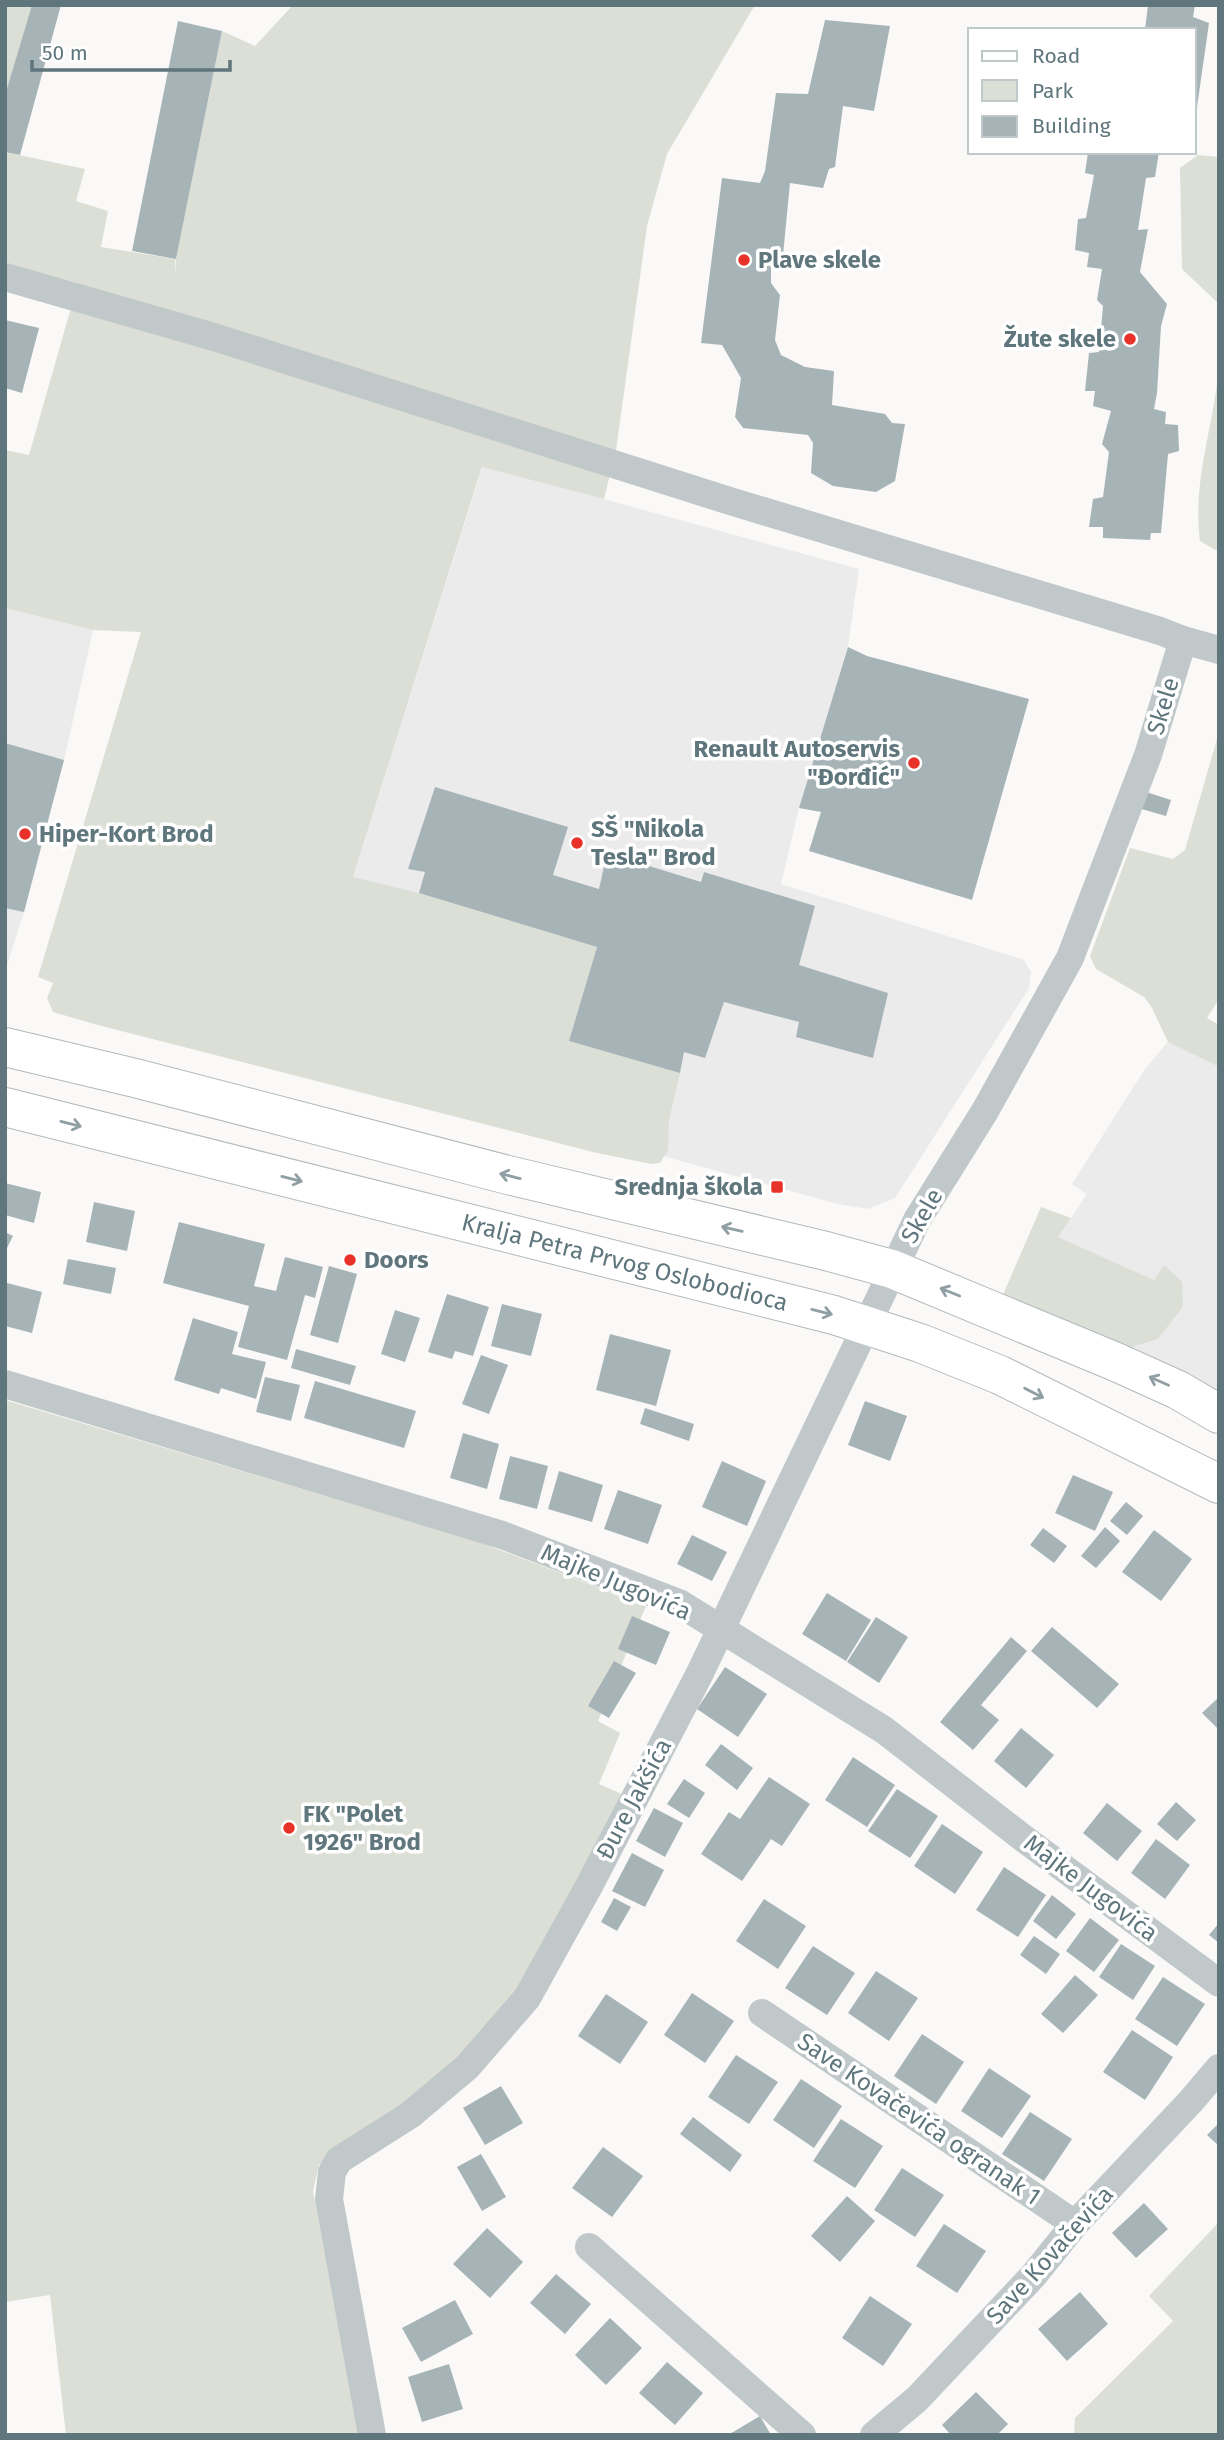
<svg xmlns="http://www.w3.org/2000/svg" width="1224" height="2440" viewBox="0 0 1224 2440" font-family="'Fira Sans',sans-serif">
  <rect width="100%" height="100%" fill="#faf9f7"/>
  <g fill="#ebebeb">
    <path d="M 483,466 L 859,569 L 848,647 L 799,808 L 781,884 L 1024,960 L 1031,972 L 1029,988 L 895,1198 L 868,1209 L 838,1204 L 301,1057 L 323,972 Z"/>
    <path d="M 5,608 L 93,630 L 64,760 L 24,912 L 5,972 Z"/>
    <path d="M 1168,1042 L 1219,1067 L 1219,1400 L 1129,1348 L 1158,1339 L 1183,1307 L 1164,1266 L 1154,1280 L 1058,1237 L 1087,1194 L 1072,1184 L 1145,1069 Z"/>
  </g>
  <g fill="#dbdfd6">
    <path d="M 5,5 L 32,5 L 5,95 Z"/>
    <path d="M 293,5 L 755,5 L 667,154 L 647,226 L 616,450 L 604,499 L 482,467 L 353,877 L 419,893 L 597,947 L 569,1041 L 680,1073 L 669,1120 L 668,1150 L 660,1163 L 651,1164 L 593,1152 L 94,1024 L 53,1012 L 47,998 L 53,983 L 38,977 L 141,632 L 93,630 L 5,608 L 5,450 L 29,455 L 78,283 L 5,265 L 5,152 L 85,169 L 76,201 L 108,211 L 101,247 L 175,259 L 176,275 L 176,259 L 222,31 L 255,46 Z"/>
    <path d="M 1198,155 L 1219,157 L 1219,304 L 1182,269 L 1180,168 Z"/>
    <path d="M 1219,366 L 1219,552 L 1200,541 C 1192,482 1214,425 1219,366 Z"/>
    <path d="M 1219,732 L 1219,999 L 1207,1018 L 1219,1025 L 1219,1067 L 1168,1042 L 1151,1006 L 1144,997 L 1096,969 L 1090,956 L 1130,848 L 1173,859 L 1185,850 Z"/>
    <path d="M 1041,1207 L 1071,1218 L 1058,1237 L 1154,1280 L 1164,1265 L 1182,1282 L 1183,1307 L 1158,1339 L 1129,1348 L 1002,1297 Z"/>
    <path d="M 5,1400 L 479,1542 L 646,1606 L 598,1721 L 620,1733 L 599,1784 L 626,1796 L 506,2011 L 420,2098 L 335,2150 L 319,2165 L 313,2191 L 360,2435 L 66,2435 L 50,2295 L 5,2302 Z"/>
    <path d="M 1219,2222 L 1219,2435 L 1074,2435 L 1075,2418 L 1173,2321 L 1149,2296 Z"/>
  </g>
  <g fill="#a7b4b7">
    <path d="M 32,5 L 61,5 L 20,155 L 5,152 L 5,95 Z"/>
    <path d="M 1148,5 L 1195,5 L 1193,17 L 1209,23 L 1196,114 L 1194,30 L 1145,30 Z"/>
    <path d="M 825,20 L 890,26 L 874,111 L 843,106 L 835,167 L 829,169 L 823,188 L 790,183 L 783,255 L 771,265 L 771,283 L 780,295 L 775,340 L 781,355 L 805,367 L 834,371 L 832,405 L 885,414 L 892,423 L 905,424 L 895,481 L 876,492 L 833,486 L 811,473 L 813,443 L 808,435 L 743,428 L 735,417 L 741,378 L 722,345 L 701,343 L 722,178 L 760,183 L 765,171 L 776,93 L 808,94 Z"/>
    <path d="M 178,21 L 222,31 L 176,259 L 132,251 Z"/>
    <path d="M 1088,152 L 1159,152 L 1155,177 L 1146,178 L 1138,230 L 1148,229 L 1140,272 L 1167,304 L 1161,326 L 1157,393 L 1154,409 L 1166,412 L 1165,424 L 1178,425 L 1179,451 L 1168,454 L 1161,533 L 1151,533 L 1150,540 L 1103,538 L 1103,527 L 1089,527 L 1093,499 L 1103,497 L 1109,452 L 1102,444 L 1111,411 L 1093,406 L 1095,391 L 1085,391 L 1089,353 L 1099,352 L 1103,306 L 1097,300 L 1102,269 L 1087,267 L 1089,253 L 1075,250 L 1078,219 L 1086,218 L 1094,175 L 1085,173 Z"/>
    <path d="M 5,320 L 39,328 L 22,393 L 5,388 Z"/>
    <path d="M 848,647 L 867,656 L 1029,699 L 972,900 L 809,851 L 821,812 L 799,808 Z"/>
    <path d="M 5,743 L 64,760 L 24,912 L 5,908 Z"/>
    <path d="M 435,787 L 568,827 L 553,875 L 599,889 L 607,853 L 701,882 L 704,872 L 815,906 L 799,965 L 888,993 L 873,1058 L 796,1037 L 799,1022 L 724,1002 L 705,1058 L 684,1052 L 680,1073 L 569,1041 L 597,947 L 419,893 L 425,872 L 408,869 Z"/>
    <path d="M 1143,791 L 1171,800 L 1166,816 L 1138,808 Z"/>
    <path d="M 5,1183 L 41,1192 L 34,1223 L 5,1215 Z"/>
    <path d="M 94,1202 L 135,1211 L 127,1251 L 86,1242 Z"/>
    <path d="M 179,1222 L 265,1244 L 254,1286 L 276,1291 L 285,1257 L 323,1267 L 315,1298 L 305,1295 L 287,1360 L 238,1347 L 249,1306 L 163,1283 Z"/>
    <path d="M 5,1232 L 13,1236 L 5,1252 Z"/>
    <path d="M 68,1259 L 116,1268 L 111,1294 L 63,1284 Z"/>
    <path d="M 329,1266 L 357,1274 L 338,1343 L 310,1335 Z"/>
    <path d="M 7,1283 L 42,1292 L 32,1333 L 5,1326 Z"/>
    <path d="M 447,1294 L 489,1307 L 473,1356 L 455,1351 L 452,1359 L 428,1352 Z"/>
    <path d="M 502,1304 L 542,1314 L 531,1356 L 491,1346 Z"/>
    <path d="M 395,1310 L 420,1318 L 405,1362 L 381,1354 Z"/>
    <path d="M 193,1318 L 238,1332 L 232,1354 L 266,1362 L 256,1399 L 221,1388 L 219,1394 L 174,1380 Z"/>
    <path d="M 610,1334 L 671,1350 L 656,1406 L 596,1390 Z"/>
    <path d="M 296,1349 L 356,1366 L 350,1385 L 291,1368 Z"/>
    <path d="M 481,1355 L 508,1365 L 489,1414 L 462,1404 Z"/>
    <path d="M 265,1377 L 300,1385 L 291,1421 L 256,1412 Z"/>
    <path d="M 315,1381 L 416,1411 L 404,1448 L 304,1418 Z"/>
    <path d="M 865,1401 L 907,1416 L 890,1461 L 848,1445 Z"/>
    <path d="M 645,1408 L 694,1424 L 689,1441 L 640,1424 Z"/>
    <path d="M 463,1433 L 499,1444 L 487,1489 L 450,1478 Z"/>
    <path d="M 510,1456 L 548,1466 L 537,1509 L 499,1499 Z"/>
    <path d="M 722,1461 L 766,1481 L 747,1526 L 702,1507 Z"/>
    <path d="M 559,1471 L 603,1485 L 592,1522 L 548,1509 Z"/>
    <path d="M 1073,1475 L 1113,1492 L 1095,1531 L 1055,1513 Z"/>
    <path d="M 618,1490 L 662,1505 L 648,1544 L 604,1529 Z"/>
    <path d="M 1126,1502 L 1143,1516 L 1127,1535 L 1110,1521 Z"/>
    <path d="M 1105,1527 L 1120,1541 L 1096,1568 L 1081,1556 Z"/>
    <path d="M 1043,1528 L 1067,1546 L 1054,1563 L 1030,1545 Z"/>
    <path d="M 1154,1530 L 1192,1559 L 1161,1601 L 1122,1572 Z"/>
    <path d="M 692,1535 L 727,1552 L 712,1581 L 677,1564 Z"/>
    <path d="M 827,1593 L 871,1620 L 846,1661 L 802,1634 Z"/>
    <path d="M 632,1616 L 670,1632 L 656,1665 L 618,1649 Z"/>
    <path d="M 876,1617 L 908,1637 L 879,1683 L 847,1662 Z"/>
    <path d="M 1052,1627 L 1119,1684 L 1097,1708 L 1031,1651 Z"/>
    <path d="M 1011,1637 L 1027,1651 L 981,1705 L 999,1720 L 973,1750 L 940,1722 Z"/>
    <path d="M 614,1661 L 636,1673 L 609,1718 L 588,1706 Z"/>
    <path d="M 725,1667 L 767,1694 L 738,1737 L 697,1709 Z"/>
    <path d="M 1219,1697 L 1219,1730 L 1202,1713 Z"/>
    <path d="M 1021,1728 L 1054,1755 L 1026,1788 L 994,1761 Z"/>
    <path d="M 721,1744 L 753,1768 L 737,1790 L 705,1765 Z"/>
    <path d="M 853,1757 L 895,1785 L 867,1827 L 825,1800 Z"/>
    <path d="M 769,1777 L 810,1804 L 782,1846 L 771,1839 L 742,1881 L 701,1854 L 729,1812 L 740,1819 Z"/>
    <path d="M 684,1779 L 705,1793 L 689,1818 L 667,1804 Z"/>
    <path d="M 897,1789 L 938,1816 L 910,1858 L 868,1831 Z"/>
    <path d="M 1176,1802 L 1196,1820 L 1177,1841 L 1157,1824 Z"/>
    <path d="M 1107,1803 L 1142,1831 L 1117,1861 L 1083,1833 Z"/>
    <path d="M 654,1808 L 683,1823 L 665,1857 L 636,1841 Z"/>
    <path d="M 942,1824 L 983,1852 L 955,1894 L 914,1866 Z"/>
    <path d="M 1156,1839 L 1190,1865 L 1165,1899 L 1131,1873 Z"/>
    <path d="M 632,1853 L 664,1870 L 645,1907 L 612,1891 Z"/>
    <path d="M 1004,1867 L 1046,1895 L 1018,1937 L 976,1910 Z"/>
    <path d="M 1052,1895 L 1076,1914 L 1056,1939 L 1033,1921 Z"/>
    <path d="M 614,1898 L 631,1907 L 617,1931 L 601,1922 Z"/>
    <path d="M 764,1899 L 806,1926 L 778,1969 L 736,1941 Z"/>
    <path d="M 1090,1918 L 1119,1940 L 1094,1972 L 1066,1951 Z"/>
    <path d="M 1219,1923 L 1219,1943 L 1209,1935 Z"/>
    <path d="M 1034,1936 L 1060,1954 L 1046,1974 L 1020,1955 Z"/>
    <path d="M 1121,1944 L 1155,1966 L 1133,2000 L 1099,1977 Z"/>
    <path d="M 813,1946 L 855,1973 L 827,2015 L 785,1988 Z"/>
    <path d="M 876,1971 L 918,1998 L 889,2041 L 848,2013 Z"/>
    <path d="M 1075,1975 L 1098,1995 L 1063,2033 L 1041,2014 Z"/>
    <path d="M 1163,1977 L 1205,2004 L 1177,2046 L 1135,2019 Z"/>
    <path d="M 692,1993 L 734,2021 L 705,2063 L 664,2035 Z"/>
    <path d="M 606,1994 L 648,2022 L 620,2064 L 578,2036 Z"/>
    <path d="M 1132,2030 L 1173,2057 L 1145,2100 L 1103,2072 Z"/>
    <path d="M 922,2034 L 964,2062 L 936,2104 L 894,2076 Z"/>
    <path d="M 736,2055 L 778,2082 L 749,2124 L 708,2097 Z"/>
    <path d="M 989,2068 L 1031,2096 L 1002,2138 L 961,2111 Z"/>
    <path d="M 801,2079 L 842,2106 L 814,2148 L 773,2120 Z"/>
    <path d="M 501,2086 L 523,2123 L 485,2145 L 463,2108 Z"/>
    <path d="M 1030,2112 L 1072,2139 L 1044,2181 L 1002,2154 Z"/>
    <path d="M 693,2117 L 742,2155 L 730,2172 L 680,2134 Z"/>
    <path d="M 841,2119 L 883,2146 L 855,2188 L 813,2161 Z"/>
    <path d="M 1219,2123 L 1219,2146 L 1207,2135 Z"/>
    <path d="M 603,2147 L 643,2176 L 612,2217 L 572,2188 Z"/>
    <path d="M 481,2154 L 506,2197 L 482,2211 L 457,2167 Z"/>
    <path d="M 902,2168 L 944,2195 L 915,2237 L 874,2210 Z"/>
    <path d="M 847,2196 L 875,2221 L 840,2262 L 811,2236 Z"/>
    <path d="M 1144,2203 L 1168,2229 L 1136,2258 L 1112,2233 Z"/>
    <path d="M 944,2224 L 986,2251 L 957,2293 L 916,2266 Z"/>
    <path d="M 487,2228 L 523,2262 L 490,2298 L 453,2264 Z"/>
    <path d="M 556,2274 L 591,2304 L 565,2334 L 530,2303 Z"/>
    <path d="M 1080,2292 L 1108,2324 L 1067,2361 L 1038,2329 Z"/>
    <path d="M 870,2296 L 912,2324 L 883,2366 L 842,2338 Z"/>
    <path d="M 455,2300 L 473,2334 L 421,2362 L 402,2328 Z"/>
    <path d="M 610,2318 L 642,2348 L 606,2385 L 575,2355 Z"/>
    <path d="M 667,2362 L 703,2393 L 675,2425 L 639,2393 Z"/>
    <path d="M 449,2364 L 463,2409 L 422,2422 L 408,2377 Z"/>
    <path d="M 976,2392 L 1008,2424 L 997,2435 L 951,2435 L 942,2425 Z"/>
    <path d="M 760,2416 L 771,2435 L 728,2435 Z"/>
  </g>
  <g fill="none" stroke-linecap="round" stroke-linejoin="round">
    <defs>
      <g id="primary">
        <path d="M 5,1047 L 135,1078 L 508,1175 L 826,1251 L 892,1269 L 1116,1362 L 1178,1390 L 1219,1414"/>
        <path id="s1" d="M 5,1107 L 834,1315 L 920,1343 L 1000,1375 L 1219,1484"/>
      </g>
    </defs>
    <use href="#primary" stroke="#b2babd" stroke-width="40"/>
    <g stroke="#c1c8ca" stroke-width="28">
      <path d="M 5,277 L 214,337 L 730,501 L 1160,631 L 1183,640 L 1148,755 L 1070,958 L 985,1111 L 917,1220 L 699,1675 L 589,1886 L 527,1998 L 467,2067 L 410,2115 L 339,2160 L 332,2172 L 329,2199 L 372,2435"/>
      <path d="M 1183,640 L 1219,650"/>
      <path d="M 5,1384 L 502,1535 L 679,1603 L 884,1730 L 1023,1838 L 1219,1983"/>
      <path d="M 762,2013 L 1075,2224"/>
      <path d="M 589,2247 L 802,2435"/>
      <path d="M 874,2435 L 917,2399 L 1033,2276 L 1075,2224 L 1191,2101 L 1219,2068"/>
    </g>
    <use href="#primary" stroke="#fff" stroke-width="38"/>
  </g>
  <defs><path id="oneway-shaft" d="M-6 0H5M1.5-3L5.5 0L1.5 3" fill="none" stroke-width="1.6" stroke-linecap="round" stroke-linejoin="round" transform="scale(1.75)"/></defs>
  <g stroke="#8f9fa4">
    <use href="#oneway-shaft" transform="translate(71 1124) rotate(14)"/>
    <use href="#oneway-shaft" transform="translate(510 1176) rotate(-166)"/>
    <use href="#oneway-shaft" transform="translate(292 1179) rotate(14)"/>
    <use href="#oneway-shaft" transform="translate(732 1229) rotate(-167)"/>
    <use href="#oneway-shaft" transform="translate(950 1292) rotate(-158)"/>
    <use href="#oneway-shaft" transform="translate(822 1312) rotate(14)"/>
    <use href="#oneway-shaft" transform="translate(1159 1381) rotate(-156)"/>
    <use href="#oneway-shaft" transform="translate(1034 1393) rotate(27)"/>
  </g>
  <g fill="#e83229" stroke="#fff" stroke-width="2.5">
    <circle cx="744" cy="260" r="7"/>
    <circle cx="1130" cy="339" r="7"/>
    <circle cx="914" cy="763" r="7"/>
    <circle cx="25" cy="834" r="7"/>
    <circle cx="577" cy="843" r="7"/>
    <rect x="770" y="1180" width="14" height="14" rx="3.5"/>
    <circle cx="350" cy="1260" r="7"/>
    <circle cx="289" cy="1828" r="7"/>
  </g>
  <g text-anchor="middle" stroke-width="7" stroke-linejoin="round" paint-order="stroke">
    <g font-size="24" font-weight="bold" fill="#5f767d" stroke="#fff" text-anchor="start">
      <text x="758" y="268">Plave skele</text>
      <text x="1116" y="347" text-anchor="end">Žute skele</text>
      <text x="900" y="757" text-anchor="end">Renault Autoservis<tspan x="900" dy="28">"Đorđić"</tspan></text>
      <text x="591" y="837">SŠ "Nikola<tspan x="591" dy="28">Tesla" Brod</tspan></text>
      <text x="39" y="842">Hiper-Kort Brod</text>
      <text x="763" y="1195" text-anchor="end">Srednja škola</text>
      <text x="364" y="1268">Doors</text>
      <text x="303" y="1822">FK "Polet<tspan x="303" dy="28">1926" Brod</tspan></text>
    </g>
    <g font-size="24" fill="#5f767d" stroke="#fff">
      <text transform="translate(1163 706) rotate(-73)" y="8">Skele</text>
      <text transform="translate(922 1216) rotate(-60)" y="8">Skele</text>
      <text dy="8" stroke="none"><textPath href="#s1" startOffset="639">Kralja Petra Prvog Oslobodioca</textPath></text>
      <text transform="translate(616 1582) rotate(23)" y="8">Majke Jugovića</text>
      <text transform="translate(634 1799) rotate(-62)" y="8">Đure Jakšića</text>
      <text transform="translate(1091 1888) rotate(37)" y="8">Majke Jugovića</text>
      <text transform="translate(919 2119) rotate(34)" y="8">Save Kovačevića ogranak 1</text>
      <text transform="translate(1050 2255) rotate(-48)" y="8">Save Kovačevića</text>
    </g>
  </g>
  <rect width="1224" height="2440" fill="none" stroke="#5f767d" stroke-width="14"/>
  <rect x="968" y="28" width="228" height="126" fill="#ffffff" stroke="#bfc8cb" stroke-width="2"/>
  <rect x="982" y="51" width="35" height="10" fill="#ffffff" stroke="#bfc8cb" stroke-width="2"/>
  <text x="1032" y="63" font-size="21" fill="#5f767d">Road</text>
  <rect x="982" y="80" width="35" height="21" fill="#dbdfd6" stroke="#bfc8cb" stroke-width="2"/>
  <text x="1032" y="98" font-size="21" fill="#5f767d">Park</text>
  <rect x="982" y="116" width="35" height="21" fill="#a7b4b7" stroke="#bfc8cb" stroke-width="2"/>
  <text x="1032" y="133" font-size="21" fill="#5f767d">Building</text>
  <path d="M32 60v10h198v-10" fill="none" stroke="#5f767d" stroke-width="3.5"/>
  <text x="42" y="60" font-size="21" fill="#5f767d" stroke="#ffffff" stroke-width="5" paint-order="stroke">50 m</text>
</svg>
